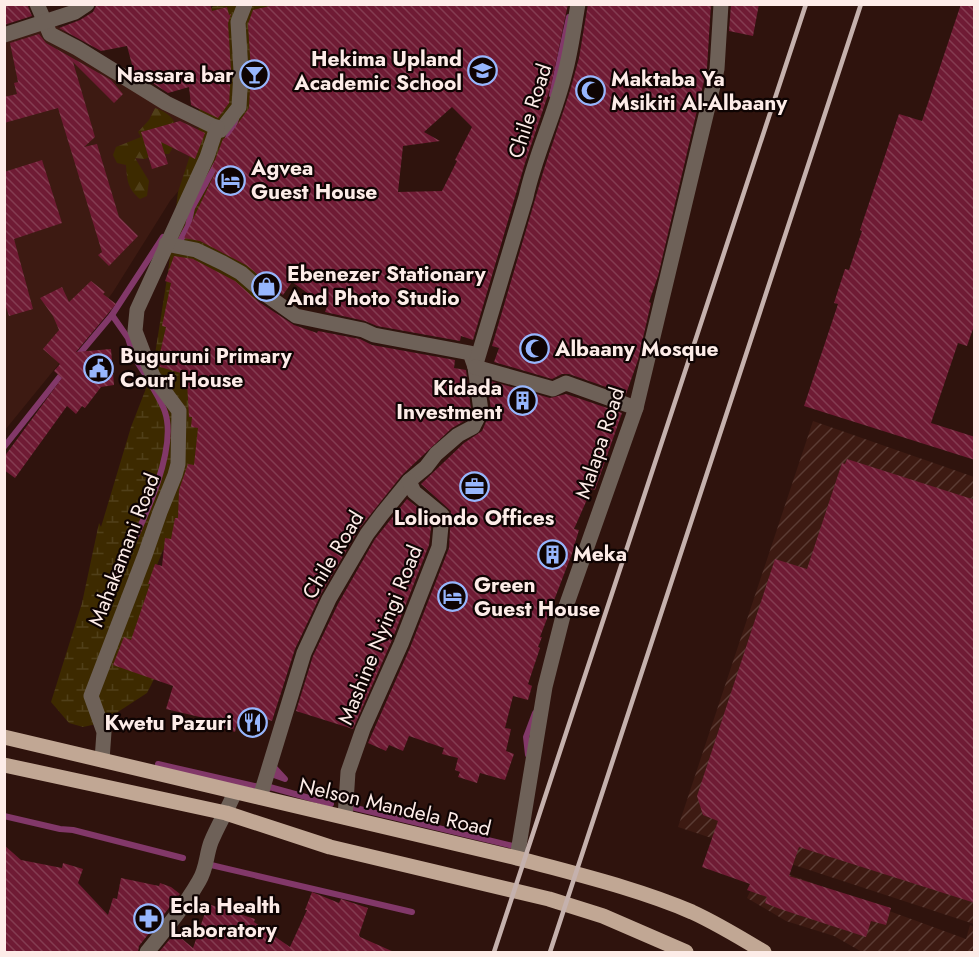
<svg xmlns="http://www.w3.org/2000/svg" width="979" height="957" viewBox="0 0 979 957" font-family="Jost,sans-serif">
  <defs>
    <pattern id="industrial-furrows" width="10" height="10" patternUnits="userSpaceOnUse" patternTransform="scale(1.5)"><rect width="10" height="10" fill="#3d1a12"/><path d="M-1 1l2-2M0 10L10 0M9 11l2-2" fill="none" stroke="#5a3b34"/></pattern>
    <pattern id="forest-firs" width="22" height="20" patternUnits="userSpaceOnUse" patternTransform="scale(1.5)"><rect width="22" height="20" fill="#3d2a00"/><path d="M5 1l3.5 6h-7zM16 11l3.5 6h-7z" fill="#503f19"/></pattern>
    <pattern id="wetland-marsh" width="20" height="14" patternUnits="userSpaceOnUse" patternTransform="scale(1.5)"><rect width="20" height="14" fill="#3d2a00"/><path d="M1 5h8M5 5V1M11 12h8M15 12V8" fill="none" stroke="#503f19"/></pattern>
    <pattern id="building-back-hatch" width="6" height="6" patternUnits="userSpaceOnUse" patternTransform="scale(1.5)"><rect width="6" height="6" fill="#6f1b34"/><path d="M-1 5l2 2M0 0l6 6M5-1l2 2" fill="none" stroke="#843c51"/></pattern>
  </defs>
  <rect width="100%" height="100%" fill="#2f130d"/>
  <path fill="#3d1a12" d="M 57,26 L 118,73 L 198,121 L 218,144 L 170,201 L 113,292 L 71,349 L 5,430 L 5,34 Z"/>
  <g fill="url(#industrial-furrows)">
    <path d="M 813,421 L 974,477 L 974,924 L 678,827 Z"/>
    <path d="M 763,865 L 966,939 L 970,925 L 974,927 L 974,952 L 862,952 L 834,936 L 786,921 L 747,898 Z"/>
  </g>
  <path fill="url(#forest-firs)" d="M 155,108 C 179,115 182,135 169,154 L 155,154 L 145,159 L 135,158 L 149,181 L 147,196 L 140,199 C 128,189 127,181 126,165 L 117,163 L 113,155 L 116,147 L 141,137 L 138,132 L 149,120 Z"/>
  <path fill="url(#wetland-marsh)" d="M 216,4 L 368,5 L 277,222 L 259,284 L 252,333 L 194,507 L 163,550 L 149,585 L 158,671 L 147,693 L 101,723 L 83,727 L 69,723 L 51,702 L 82,603 L 99,523 L 101,527 L 131,427 L 152,373 L 168,272 L 178,192 L 199,128 L 199,102 L 210,9 Z"/>
  <g fill="none" stroke-linecap="round" stroke-linejoin="round">
    <g stroke="#823869" stroke-width="6">
      <path d="M 552,95 L 569,17"/>
      <path d="M 226,143 L 236,119"/>
      <path d="M 178,245 L 188,226 L 192,208 L 217,163"/>
      <path d="M 112,315 L 128,338 L 134,357 L 145,374"/>
      <path d="M 76,358 L 112,315 L 163,237"/>
      <path d="M 4,447 L 65,370"/>
      <path d="M 106,603 C 124,557 181,459 165,412 C 162,402 155,392 150,383"/>
      <path d="M 528,755 L 526,737 L 535,713"/>
      <path d="M 158,764 L 268,789 L 266,786 L 331,804"/>
      <path d="M 270,778 L 271,774 L 285,779 L 272,765"/>
      <path d="M 347,806 L 513,846"/>
      <path d="M 4,816 L 60,829 L 73,830 L 183,858"/>
      <path d="M 211,865 L 412,912"/>
    </g>
  </g>
  <g fill="url(#building-back-hatch)" fill-rule="evenodd">
    <path d="M 4,4 L 27,4 L 32,16 L 4,25 Z"/>
    <path d="M 97,4 L 210,4 L 212,11 L 227,7 L 229,15 L 231,14 L 228,23 L 231,71 L 229,103 L 218,118 L 191,105 L 189,87 L 168,93 L 154,84 L 153,79 L 150,82 L 134,72 L 127,46 L 101,51 L 59,28 L 80,20 L 93,12 Z"/>
    <path d="M 278,4 L 568,4 L 551,86 L 525,163 L 473,340 L 461,336 L 460,341 L 377,326 L 365,321 L 325,312 L 327,307 L 292,282 L 283,295 L 246,265 L 200,241 L 184,238 L 216,171 L 212,168 L 223,139 L 229,136 L 249,108 L 251,71 L 248,24 L 253,10 ZM 452,107 L 472,127 L 455,160 L 457,161 L 442,191 L 398,192 L 403,146 L 440,141 L 424,132 Z"/>
    <path d="M 588,4 L 711,4 L 707,68 L 658,276 L 649,302 L 651,303 L 638,360 L 626,394 L 569,374 L 562,374 L 552,379 L 494,362 L 499,348 L 492,346 L 544,169 L 570,91 L 579,58 Z"/>
    <path d="M 731,4 L 759,4 L 753,36 L 729,31 Z"/>
    <path d="M 961,4 L 975,4 L 975,323 L 967,346 L 958,343 L 931,423 L 975,437 L 975,460 L 804,406 L 838,304 L 834,303 L 845,269 L 849,270 L 862,231 L 860,230 L 899,114 L 922,121 Z"/>
    <path d="M 39,34 L 46,43 L 111,80 L 123,94 L 114,103 L 73,62 L 95,137 L 84,147 L 97,144 L 119,217 L 138,236 L 109,266 L 98,255 L 102,252 L 58,108 L 4,123 L 4,97 L 17,94 L 14,83 L 18,82 L 10,43 Z"/>
    <path d="M 180,121 L 205,133 L 195,159 L 161,142 L 168,164 L 152,169 L 141,132 Z"/>
    <path d="M 42,160 L 62,223 L 14,239 L 33,309 L 9,316 L 4,301 L 4,172 Z"/>
    <path d="M 174,256 L 193,259 L 235,281 L 259,302 L 294,325 L 317,333 L 318,331 L 360,339 L 372,345 L 455,360 L 454,368 L 466,370 L 471,409 L 466,420 L 452,428 L 402,475 L 359,529 L 321,594 L 295,649 L 272,721 L 261,717 L 258,726 L 238,719 L 235,732 L 203,721 L 204,718 L 166,709 L 173,686 L 113,665 L 124,637 L 131,640 L 150,584 L 148,584 L 155,564 L 162,566 L 165,538 L 171,539 L 175,518 L 178,518 L 179,490 L 188,464 L 194,465 L 198,428 L 191,427 L 192,417 L 189,417 L 187,382 L 181,381 L 181,373 L 160,367 L 158,362 L 166,327 L 162,326 L 171,283 L 165,281 Z"/>
    <path d="M 91,281 L 105,292 L 103,294 L 116,304 L 76,352 L 111,349 L 114,385 L 101,387 L 85,408 L 82,406 L 76,414 L 67,406 L 15,478 L 4,470 L 4,457 L 62,378 L 54,371 L 60,364 L 43,349 L 59,330 L 53,316 L 40,298 L 62,287 L 69,302 Z"/>
    <path d="M 487,380 L 550,398 L 566,394 L 622,413 L 595,490 L 592,489 L 589,495 L 574,529 L 579,530 L 575,543 L 576,543 L 540,637 L 542,637 L 538,647 L 540,648 L 528,684 L 532,686 L 528,700 L 513,696 L 505,728 L 511,729 L 506,751 L 514,754 L 505,780 L 480,773 L 477,783 L 458,777 L 460,772 L 455,770 L 458,758 L 442,754 L 444,748 L 409,736 L 403,751 L 389,745 L 386,751 L 368,743 L 410,648 L 449,548 L 451,511 L 421,484 L 464,443 L 482,431 L 491,410 Z"/>
    <path d="M 847,459 L 975,500 L 975,903 L 799,847 L 789,876 L 891,908 L 886,925 L 871,921 L 866,937 L 780,909 L 765,903 L 767,897 L 747,890 L 750,884 L 702,867 L 718,821 L 703,815 L 697,796 L 775,559 L 807,569 L 842,463 L 845,464 Z"/>
    <path d="M 407,499 L 432,519 L 429,545 L 392,640 L 353,729 L 296,711 L 313,656 L 338,604 L 375,539 Z"/>
    <path d="M 4,845 L 21,860 L 62,868 L 63,863 L 83,869 L 78,883 L 108,915 L 113,898 L 117,899 L 121,878 L 159,886 L 160,883 L 171,887 L 180,894 L 139,946 L 138,952 L 4,952 Z"/>
    <path d="M 312,892 L 339,903 L 341,899 L 368,908 L 359,935 L 360,937 L 394,952 L 159,952 L 175,933 L 193,948 L 208,904 L 255,919 L 254,922 L 290,947 L 307,910 L 305,910 Z"/>
  </g>
  <g fill="none" stroke-linecap="round" stroke-linejoin="round">
    <g stroke="#6e6158" stroke-width="15">
      <path d="M 37,4 L 50,34 L 77,48 L 166,103 L 221,130 L 239,107 L 241,71 L 238,22 L 245,4"/>
      <path d="M 4,35 L 75,12 L 87,4"/>
      <path d="M 166,244 L 196,250 L 223,263 L 241,273 L 265,294 L 296,316 L 363,330 L 374,335 L 470,353 L 475,367 L 481,411 L 473,427 L 458,435 L 436,454 L 426,467 L 409,481 L 382,514 L 367,534 L 329,599 L 304,653 L 260,797"/>
      <path d="M 475,367 L 526,197 C 535,155 555,115 565,73 C 571,51 574,27 578,4"/>
      <path d="M 475,367 L 553,389 L 566,383 L 636,408"/>
      <path d="M 102,760 L 104,732 L 91,696 L 145,555 L 160,512 L 175,475 L 178,464 L 179,411 L 153,376 L 143,352 L 135,331 L 137,310 L 207,157 L 217,127"/>
      <path d="M 345,817 L 348,772 L 363,729 L 401,644 L 439,547 L 442,515 L 414,492 L 409,481"/>
      <path d="M 517,858 L 545,687 L 564,612 L 636,408 L 717,69 L 721,4"/>
      <path d="M 147,952 C 165,930 184,907 199,881 C 207,868 206,855 211,842 C 218,825 228,809 235,792"/>
    </g>
    <g stroke="#c1a794" stroke-width="15">
      <path d="M 4,737 L 517,858 C 575,874 636,888 692,912 C 716,923 741,938 764,952"/>
      <path d="M 4,765 L 226,813 L 330,847 L 549,899 L 603,916 L 686,952"/>
    </g>
    <g stroke="#c5b1ad" stroke-width="4.5">
      <path d="M 494,952 L 806,4"/>
      <path d="M 550,952 L 861,4"/>
    </g>
  </g>
  <defs>
    <symbol id="school-ring" viewBox="-11 -11 22 22"><circle r="9.5" fill="#0f0403" stroke="#97b6fd" stroke-width="1.5"/><path d="M0-5L7-2L0 1L-7-2ZM-4 1L0 2.5L4 1V4Q0 6-4 4Z" fill="#97b6fd"/></symbol>
    <symbol id="bar-ring" viewBox="-11 -11 22 22"><circle r="9.5" fill="#0f0403" stroke="#97b6fd" stroke-width="1.5"/><path d="M-6-5H6L.8 .8V4.5H3.5V6h-7V4.5H-.8V.8Z" fill="#97b6fd"/></symbol>
    <symbol id="mosque-ring" viewBox="-11 -11 22 22"><circle r="9.5" fill="#0f0403" stroke="#97b6fd" stroke-width="1.5"/><path d="M3.5-4.9A6 6 0 1 0 3.5 4.9A5 5 0 1 1 3.5-4.9Z" fill="#97b6fd"/></symbol>
    <symbol id="hotel-ring" viewBox="-11 -11 22 22"><circle r="9.5" fill="#0f0403" stroke="#97b6fd" stroke-width="1.5"/><path d="M-6-4.5h1.5V1H6V5H4.5V3h-9V5H-6ZM-4 0a1.8 1.8 0 1 1 3.6 0ZM.5 0V-2.5h3Q6-2.5 6 0Z" fill="#97b6fd"/></symbol>
    <symbol id="shop-ring" viewBox="-11 -11 22 22"><circle r="9.5" fill="#0f0403" stroke="#97b6fd" stroke-width="1.5"/><path d="M-5-2.5h2.3a2.7 3.5 0 0 1 5.4 0H5L5.5 6h-11ZM-1.5-2.5h3a1.5 2.3 0 0 0-3 0Z" fill="#97b6fd"/></symbol>
    <symbol id="civic-ring" viewBox="-11 -11 22 22"><circle r="9.5" fill="#0f0403" stroke="#97b6fd" stroke-width="1.5"/><path d="M-.6-6.5H3V-4.5H.6V-3L4-1V1h2V6H-6V1h2V-1L-.6-3ZM-1.2 2.5V6h2.4V2.5Z" fill="#97b6fd"/></symbol>
    <symbol id="building-ring" viewBox="-11 -11 22 22"><circle r="9.5" fill="#0f0403" stroke="#97b6fd" stroke-width="1.5"/><path d="M-4-6H4V6H1V3H-1V6H-4ZM-2.5-4.3h1.7v1.8h-1.7ZM.8-4.3h1.7v1.8H.8ZM-2.5-1h1.7V.8h-1.7ZM.8-1h1.7V.8H.8Z" fill="#97b6fd"/></symbol>
    <symbol id="office-ring" viewBox="-11 -11 22 22"><circle r="9.5" fill="#0f0403" stroke="#97b6fd" stroke-width="1.5"/><path d="M-6-3h4V-5.5h4V-3h4V5H-6ZM-1-4.5V-3h2v-1.5ZM-6 0V1H6V0Z" fill="#97b6fd"/></symbol>
    <symbol id="restaurant-ring" viewBox="-11 -11 22 22"><circle r="9.5" fill="#0f0403" stroke="#97b6fd" stroke-width="1.5"/><path d="M-5-6h1v4h1v-4h1v4h1v-4h1v5L-1.5 .5V6h-2V.5L-5-1ZM5-6V6H3V1.5H1.5Q1.5-4 5-6Z" fill="#97b6fd"/></symbol>
    <symbol id="pharmacy-ring" viewBox="-11 -11 22 22"><circle r="9.5" fill="#0f0403" stroke="#97b6fd" stroke-width="1.5"/><path d="M-2-6h4v4h4v4h-4v4h-4v-4h-4v-4h4Z" fill="#97b6fd"/></symbol>
  </defs>
  <g fill-rule="evenodd">
    <use href="#school-ring" x="466" y="54" width="33" height="33"/>
    <use href="#bar-ring" x="238" y="58" width="33" height="33"/>
    <use href="#mosque-ring" x="574" y="74" width="33" height="33"/>
    <use href="#hotel-ring" x="214" y="164" width="33" height="33"/>
    <use href="#shop-ring" x="250" y="270" width="33" height="33"/>
    <use href="#mosque-ring" x="518" y="332" width="33" height="33"/>
    <use href="#civic-ring" x="82" y="352" width="33" height="33"/>
    <use href="#building-ring" x="506" y="384" width="33" height="33"/>
    <use href="#office-ring" x="458" y="470" width="33" height="33"/>
    <use href="#building-ring" x="536" y="538" width="33" height="33"/>
    <use href="#hotel-ring" x="436" y="580" width="33" height="33"/>
    <use href="#restaurant-ring" x="236" y="706" width="33" height="33"/>
    <use href="#pharmacy-ring" x="132" y="902" width="33" height="33"/>
  </g>
  <g text-anchor="middle" stroke-width="4.5" stroke-linejoin="round" paint-order="stroke">
    <g font-size="21" font-weight="bold" fill="#fdece8" stroke="#0f0403" text-anchor="start">
      <text x="462" y="66" text-anchor="end">Hekima Upland<tspan x="462" dy="24">Academic School</tspan></text>
      <text x="234" y="82" text-anchor="end">Nassara bar</text>
      <text x="611" y="86">Maktaba Ya<tspan x="611" dy="24">Msikiti Al-Albaany</tspan></text>
      <text x="251" y="175">Agvea<tspan x="251" dy="24">Guest House</tspan></text>
      <text x="287" y="281">Ebenezer Stationary<tspan x="287" dy="24">And Photo Studio</tspan></text>
      <text x="555" y="356">Albaany Mosque</text>
      <text x="120" y="363">Buguruni Primary<tspan x="120" dy="24">Court House</tspan></text>
      <text x="502" y="395" text-anchor="end">Kidada<tspan x="502" dy="24">Investment</tspan></text>
      <text x="474" y="525" text-anchor="middle">Loliondo Offices</text>
      <text x="573" y="561">Meka</text>
      <text x="474" y="592">Green<tspan x="474" dy="24">Guest House</tspan></text>
      <text x="232" y="730" text-anchor="end">Kwetu Pazuri</text>
      <text x="170" y="913">Ecla Health<tspan x="170" dy="24">Laboratory</tspan></text>
    </g>
    <g font-size="21" fill="#fdece8" stroke="#0f0403">
      <text transform="translate(530 111) rotate(-72)" y="7">Chile Road</text>
      <text transform="translate(600 443) rotate(-72)" y="7">Malapa Road</text>
      <text transform="translate(124 550) rotate(-69)" y="7">Mahakamani Road</text>
      <text transform="translate(333 555) rotate(-59)" y="7">Chile Road</text>
      <text transform="translate(380 635) rotate(-68)" y="7">Mashine Nyingi Road</text>
      <text transform="translate(395 807) rotate(13)" y="7">Nelson Mandela Road</text>
    </g>
  </g>
  <rect width="979" height="957" fill="none" stroke="#fdece8" stroke-width="12"/>
</svg>
